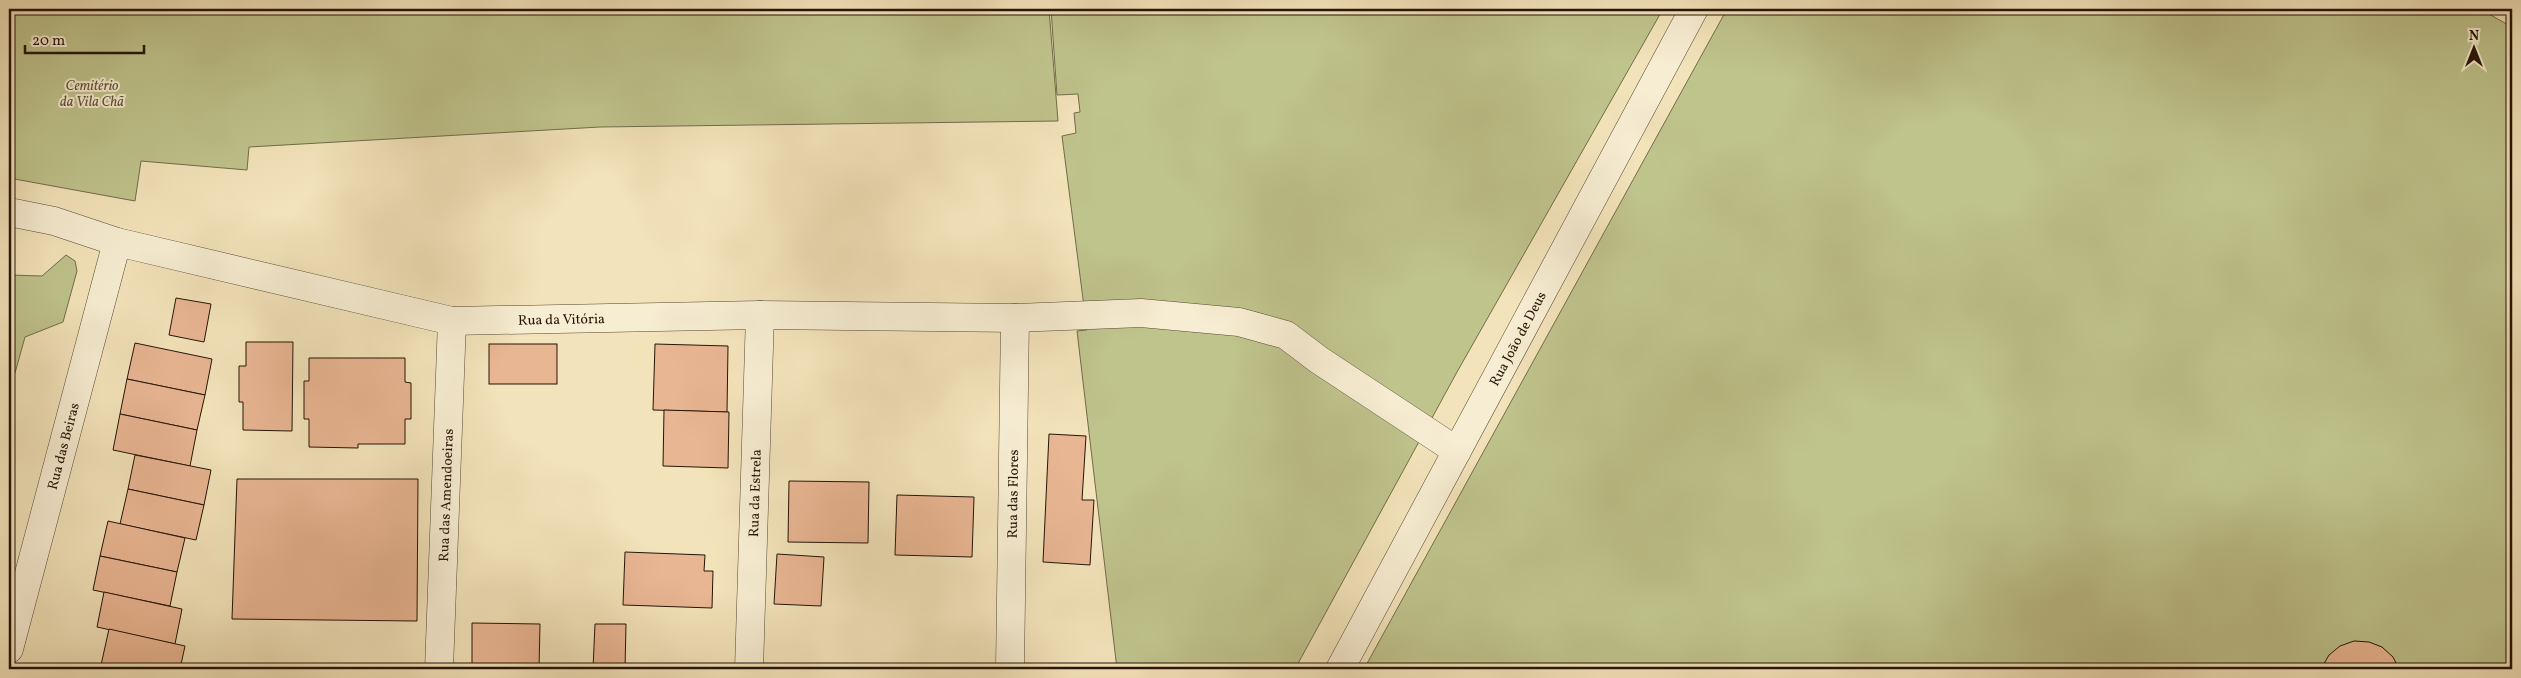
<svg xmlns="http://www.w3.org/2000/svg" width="2521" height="678" viewBox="0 0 2521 678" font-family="Vollkorn,serif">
  <rect width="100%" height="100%" fill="#f3e3ba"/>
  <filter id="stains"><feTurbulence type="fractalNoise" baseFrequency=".004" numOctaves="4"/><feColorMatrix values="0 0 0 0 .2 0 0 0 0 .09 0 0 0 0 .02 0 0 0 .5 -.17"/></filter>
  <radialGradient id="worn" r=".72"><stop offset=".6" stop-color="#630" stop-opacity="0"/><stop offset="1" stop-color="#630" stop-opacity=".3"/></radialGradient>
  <g fill="#bfc38c" stroke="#726c4a">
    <path d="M 9,9 L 1049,9 L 1058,121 L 600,127 L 249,147 L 247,170 L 141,161 L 135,201 L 9,178 Z"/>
    <path d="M 1051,9 L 1663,9 L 1457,372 L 1295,669 L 1117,669 L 1077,331 L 1087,330 L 1062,136 L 1076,133 L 1074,113 L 1080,112 L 1078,94 L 1057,95 Z"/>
    <path d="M 1727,9 L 2480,9 L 2512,27 L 2512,669 L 1364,669 Z"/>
    <path d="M 66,255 L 75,261 L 77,271 L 63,322 L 25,337 L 15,373 L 9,375 L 9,275 L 42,276 Z"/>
  </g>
  <g fill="#e9b693" stroke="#251407">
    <path d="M 176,298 L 211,304 L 204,342 L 169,335 Z"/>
    <path d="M 246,342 L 293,342 L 292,431 L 243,430 L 243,402 L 239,402 L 239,366 L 246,366 Z"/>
    <path d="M 135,343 L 212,359 L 205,395 L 127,379 Z"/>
    <rect x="489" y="344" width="68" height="40"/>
    <path d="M 655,344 L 728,346 L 727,412 L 653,410 Z"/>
    <path d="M 309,358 L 405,358 L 405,382 L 411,383 L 411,419 L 405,419 L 405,444 L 358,444 L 358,448 L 309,447 L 309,419 L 304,419 L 304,381 L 309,381 Z"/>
    <path d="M 127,379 L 205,395 L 197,430 L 120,414 Z"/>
    <path d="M 664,410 L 729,412 L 728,468 L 663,466 Z"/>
    <path d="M 120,414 L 197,430 L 190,466 L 113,450 Z"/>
    <path d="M 1049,434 L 1086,436 L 1082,500 L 1094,500 L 1090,565 L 1043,562 Z"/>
    <path d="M 135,455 L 211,470 L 204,505 L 128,489 Z"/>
    <path d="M 237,479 L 418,479 L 417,621 L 232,619 Z"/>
    <path d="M 789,481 L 869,482 L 868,543 L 788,542 Z"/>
    <path d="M 128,489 L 204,505 L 196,540 L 120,524 Z"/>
    <path d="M 897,495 L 974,497 L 972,557 L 895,555 Z"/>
    <path d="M 108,521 L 185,538 L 177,572 L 100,556 Z"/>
    <path d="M 625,552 L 705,555 L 704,571 L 713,571 L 712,608 L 623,605 Z"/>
    <path d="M 777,554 L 824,557 L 821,606 L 774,604 Z"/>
    <path d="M 100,556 L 177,572 L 170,606 L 93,590 Z"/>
    <path d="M 104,592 L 182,609 L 175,644 L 97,627 Z"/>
    <path d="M 472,623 L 540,624 L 539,669 L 472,669 Z"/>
    <path d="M 595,624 L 626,624 L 625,669 L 593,669 Z"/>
    <path d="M 109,629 L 185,646 L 180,669 L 123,669 L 101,665 Z"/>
    <path d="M 2354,641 L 2369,642 L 2382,647 L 2393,657 L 2399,669 L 2321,669 L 2329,655 L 2340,646 Z"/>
  </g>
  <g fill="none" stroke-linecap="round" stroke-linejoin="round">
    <defs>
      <g id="minor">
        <path id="s1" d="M 9,212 L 54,221 L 117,242 L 452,321 L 760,315 L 1015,318 L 1141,313 L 1239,322 L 1286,335 L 1319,360 L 1457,451"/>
        <path id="s2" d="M 9,649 L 117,242"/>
        <path id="s3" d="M 439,669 L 452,321"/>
        <path id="s4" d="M 749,669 L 760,315"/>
        <path id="s5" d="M 1010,669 L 1015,318"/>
        <path id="s6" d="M 1340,669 L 1694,9"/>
      </g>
    </defs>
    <use href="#minor" stroke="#584834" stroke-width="29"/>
    <use href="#minor" stroke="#f7edd2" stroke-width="28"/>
  </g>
  <g text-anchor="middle" stroke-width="4" stroke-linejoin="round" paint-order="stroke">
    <g font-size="14" font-style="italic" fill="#5b5136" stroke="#f7edd2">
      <text x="92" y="90">Cemitério<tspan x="92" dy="16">da Vila Chã</tspan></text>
    </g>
    <g font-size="14" fill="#251407" stroke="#f7edd2">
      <text dy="5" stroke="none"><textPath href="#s1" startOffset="566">Rua da Vitória</textPath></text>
      <text dy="5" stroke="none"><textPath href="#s6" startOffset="375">Rua João de Deus</textPath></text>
      <text dy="5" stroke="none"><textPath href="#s2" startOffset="210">Rua das Beiras</textPath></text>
      <text dy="5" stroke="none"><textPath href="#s4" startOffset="176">Rua da Estrela</textPath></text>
      <text dy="5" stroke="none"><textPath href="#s5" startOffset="175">Rua das Flores</textPath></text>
      <text dy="5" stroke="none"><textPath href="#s3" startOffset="174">Rua das Amendoeiras</textPath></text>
    </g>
  </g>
  <rect width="2521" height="678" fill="none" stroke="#f3e3ba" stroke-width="30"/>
  <rect x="10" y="10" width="2501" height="658" fill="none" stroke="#251407" stroke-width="2.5"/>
  <rect x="15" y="15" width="2491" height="648" fill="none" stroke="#251407"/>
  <g transform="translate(2474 48)" stroke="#f7edd2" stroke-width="4" paint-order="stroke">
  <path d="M0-4L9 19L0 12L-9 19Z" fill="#251407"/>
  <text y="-8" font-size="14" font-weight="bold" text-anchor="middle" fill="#251407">N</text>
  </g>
  <path d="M25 45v8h119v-8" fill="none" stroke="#251407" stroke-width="2.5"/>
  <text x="32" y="45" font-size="15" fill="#251407" stroke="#f7edd2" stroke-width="4" paint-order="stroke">20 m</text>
  <rect width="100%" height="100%" filter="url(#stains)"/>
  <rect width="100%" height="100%" fill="url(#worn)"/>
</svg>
